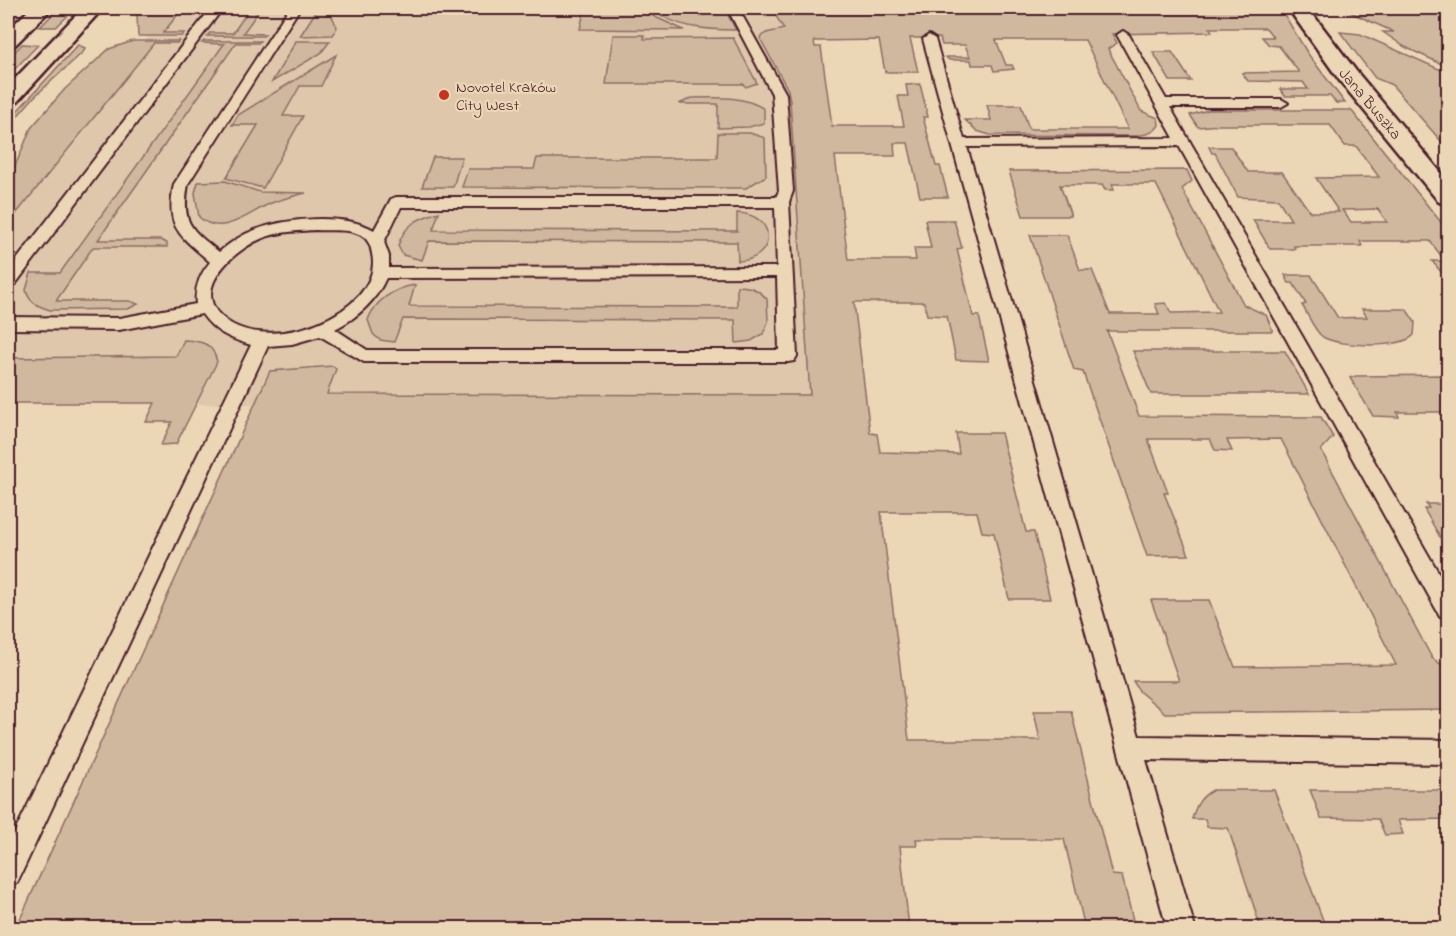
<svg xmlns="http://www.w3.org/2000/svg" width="1456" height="936" viewBox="0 0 1456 936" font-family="'Indie Flower',sans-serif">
  <rect width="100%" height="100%" fill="#ebd6b5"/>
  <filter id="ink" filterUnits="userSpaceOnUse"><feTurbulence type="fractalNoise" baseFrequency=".0167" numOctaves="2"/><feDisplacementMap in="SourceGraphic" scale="12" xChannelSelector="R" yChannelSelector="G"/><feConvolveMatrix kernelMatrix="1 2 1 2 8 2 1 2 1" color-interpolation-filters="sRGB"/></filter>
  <g filter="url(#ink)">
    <path fill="#dec7aa" d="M 172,8 L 773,8 L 796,36 L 829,406 L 8,403 L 8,207 Z"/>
    <g fill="#d0b89f" stroke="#8d6c65" stroke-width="1.5" fill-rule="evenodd">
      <path d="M 59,8 L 76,8 L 56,27 L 40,27 Z"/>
      <path d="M 146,8 L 183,8 L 163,33 L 184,33 L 182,36 L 138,36 L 137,15 Z"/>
      <path d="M 250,8 L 261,8 L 243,33 L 265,34 L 263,36 L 207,36 L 210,33 L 233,33 Z"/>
      <path d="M 318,8 L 328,8 L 337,27 L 333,35 L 300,36 Z"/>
      <path d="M 585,8 L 643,8 L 655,17 L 684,30 L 580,29 Z"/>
      <path d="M 650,8 L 705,11 L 706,8 L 724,8 L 736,30 C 706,30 675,28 650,8 Z"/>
      <path d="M 771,8 L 1286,8 L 1289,12 L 1282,11 L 1308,54 L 1345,103 L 1336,103 L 1330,96 L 1285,96 L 1280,89 L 1308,89 L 1303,82 L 1248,81 L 1242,73 L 1299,72 L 1279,46 L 1269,45 L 1262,37 L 1273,37 L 1266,28 L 1210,28 L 1212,32 L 1112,34 L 1117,43 L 1108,49 L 1141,111 L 1158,118 L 1159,125 C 1154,134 1145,134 1136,136 L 990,135 L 977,131 L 965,120 L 991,120 L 987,105 L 1021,105 L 1029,129 L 1128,129 L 1085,40 L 996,40 L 1006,65 L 1012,65 L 1014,69 L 994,71 L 992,65 L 972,65 L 971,60 L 949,60 L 946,57 L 970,57 L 965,45 L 942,45 L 940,38 L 910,38 L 918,72 L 885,72 L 879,40 L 814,41 L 815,47 L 821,47 L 832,126 L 904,126 L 898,96 L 908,96 L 906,85 L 920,84 L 928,117 L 923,117 L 936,166 L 940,166 L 948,197 L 920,197 L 908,143 L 894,143 L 895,156 L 835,156 L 848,260 L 916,260 L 914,248 L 931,248 L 925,220 L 954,220 L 962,248 L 957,249 L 973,316 L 979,316 L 989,361 L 956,360 L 947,316 L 927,315 L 924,302 L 854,302 L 870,433 L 877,434 L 880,452 L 959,454 L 956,433 L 1001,433 L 1026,532 L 1034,532 L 1050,599 L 1009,599 L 994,533 L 982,532 L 977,512 L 881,512 L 909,740 L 1040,740 L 1034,711 L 1071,711 L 1112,875 L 1122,876 L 1135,928 L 1085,928 L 1064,839 L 916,839 L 917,846 L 900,846 L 909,928 L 16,928 L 270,371 L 333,366 L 336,369 L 327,394 L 810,395 L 790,101 L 788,90 L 760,38 L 766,33 L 784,29 Z"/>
      <path d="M 1341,8 L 1448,8 L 1448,67 L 1405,47 L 1383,32 L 1394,32 Z"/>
      <path d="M 1340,32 L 1360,34 L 1448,73 L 1448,149 L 1392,85 L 1375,78 Z"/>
      <path d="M 613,35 L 644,35 L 644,39 L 733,38 L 757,83 L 746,87 L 743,84 L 606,84 Z"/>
      <path d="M 133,41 L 179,41 L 177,43 L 154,43 L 8,224 L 8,183 L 31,128 L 65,89 L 109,49 Z"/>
      <path d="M 204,41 L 260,41 L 258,43 L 236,43 L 98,240 L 160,240 L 167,243 L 167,247 L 93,247 L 56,301 L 130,301 L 138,304 L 128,309 L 50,310 C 38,306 29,303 26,290 L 31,273 L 60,273 L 224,44 L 202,43 Z"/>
      <path d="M 296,41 L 330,41 L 321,53 L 272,82 Z"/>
      <path d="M 22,44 L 38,45 L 8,76 L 8,59 Z"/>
      <path d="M 78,45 L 85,48 L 84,51 L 34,97 L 8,127 L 8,121 Z"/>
      <path d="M 1153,52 L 1172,52 L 1191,81 L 1170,81 Z"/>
      <path d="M 336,55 L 321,86 L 300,86 L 283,116 L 303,116 L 263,188 L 226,178 L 258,125 L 232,125 L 238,115 Z"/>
      <path d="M 692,98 C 716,98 743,95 764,109 L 764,123 L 749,127 L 718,128 L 718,104 L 679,104 Z"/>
      <path d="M 1208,110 L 1351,110 L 1448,231 L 1448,273 L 1442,273 L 1432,261 L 1445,261 L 1430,241 L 1360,241 L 1362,246 L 1294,246 L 1295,249 L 1270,249 L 1253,220 L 1291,220 L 1278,199 L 1238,197 L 1215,153 L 1212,153 L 1209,147 L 1231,147 L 1248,172 L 1282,172 L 1310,212 L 1339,212 L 1316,178 L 1379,177 L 1356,146 L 1345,146 L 1330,125 L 1219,125 L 1198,127 L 1190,115 ZM 1378,209 L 1387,222 L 1351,222 L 1342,210 Z"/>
      <path d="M 718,133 L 750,133 L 765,138 L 766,176 L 746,188 L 462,187 L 468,169 L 534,169 L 537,158 L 717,158 Z"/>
      <path d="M 433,157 L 462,157 L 453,187 L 422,187 Z"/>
      <path d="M 1187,170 L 1192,181 L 1182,189 L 1244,305 L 1266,315 L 1273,331 L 1107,331 L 1139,416 L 1321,417 L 1333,437 L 1321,450 L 1432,658 L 1448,669 L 1448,710 L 1165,713 L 1140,692 L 1133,681 L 1179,681 L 1151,600 L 1209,600 L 1235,667 L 1396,665 L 1281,439 L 1227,440 L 1232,451 L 1215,450 L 1210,439 L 1148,439 L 1168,493 L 1164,493 L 1189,555 L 1147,556 L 1083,372 L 1074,370 L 1030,235 L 1067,235 L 1080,270 L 1092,270 L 1110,314 L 1159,314 L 1155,304 L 1166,303 L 1171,313 L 1219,312 L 1156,184 L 1112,184 L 1114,190 L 1105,190 L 1102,185 L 1060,185 L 1071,216 L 1023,216 L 1009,171 Z"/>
      <path d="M 225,181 L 260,192 L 306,193 C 293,196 281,199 269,204 C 249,213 221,238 199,217 L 195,193 L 198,182 Z"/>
      <path d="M 439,212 L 433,230 L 737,231 L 737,213 C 778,214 777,260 738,261 L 737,242 L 429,241 L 422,260 L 403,255 L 398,246 C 404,224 419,218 439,212 Z"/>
      <path d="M 1285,275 L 1311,275 L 1338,318 L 1367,317 L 1362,309 L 1406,309 L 1415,322 L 1414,335 C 1401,349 1339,347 1323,337 C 1314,331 1308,314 1302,305 L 1306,304 L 1293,283 L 1289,283 Z"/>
      <path d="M 415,285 L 409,306 L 737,307 L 737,286 C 750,286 758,289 767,299 L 768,322 L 763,334 L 751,341 L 736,343 L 735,320 L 403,319 L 394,342 L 380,340 L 373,334 L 368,320 C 375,300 395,288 415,285 Z"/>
      <path d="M 184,340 C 202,341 213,343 217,362 L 176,444 L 161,445 L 172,422 L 146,422 L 155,403 L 8,403 L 8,358 L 176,356 Z"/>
      <path d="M 1133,351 L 1285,351 L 1309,394 L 1151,394 Z"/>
      <path d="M 1448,375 L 1448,412 L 1397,412 L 1399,417 L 1373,416 L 1350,378 L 1356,376 Z"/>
      <path d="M 1426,504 L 1448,504 L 1448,551 L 1424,509 L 1429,508 Z"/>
      <path d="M 1213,790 L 1274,790 L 1326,928 L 1261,928 L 1228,828 L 1207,827 L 1205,819 L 1192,819 C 1196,805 1200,797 1213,790 Z"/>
      <path d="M 1310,790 L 1448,790 L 1448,819 L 1398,820 L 1403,834 L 1385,835 L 1378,819 L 1321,818 Z"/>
    </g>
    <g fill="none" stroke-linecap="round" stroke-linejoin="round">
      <defs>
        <g id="service">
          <path d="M 211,8 L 223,8 L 14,286 L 8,287 L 8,271 Z"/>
          <path d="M 289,8 L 300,8 L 188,184 C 181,224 191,229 219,252 C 230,243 241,235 255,230 C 285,218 345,213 374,230 L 391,199 L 396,197 L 776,197 L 779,191 L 772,94 L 727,8 L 738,8 L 786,94 L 793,191 L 789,202 L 797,356 L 794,361 L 788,362 L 364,362 L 320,336 L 292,344 L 268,346 L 17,883 L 8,887 L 8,846 L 251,345 C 231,339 214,332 202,314 L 119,330 L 8,329 L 8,317 L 119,318 L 196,304 C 194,288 200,274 210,262 C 180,235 165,229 174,184 ZM 401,207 L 775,207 L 777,267 L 389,268 L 389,256 L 384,242 ZM 316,230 C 330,231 348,228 361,235 C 368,239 371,246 372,254 C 385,312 263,361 219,314 C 192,284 241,245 266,237 C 282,231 300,231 316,230 ZM 777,277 L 779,350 L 367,350 L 335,329 C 357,318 376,301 386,278 Z"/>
          <path d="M 1123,31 L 1129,35 L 1166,99 L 1281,99 L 1288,103 L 1281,107 L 1170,107 L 1448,589 L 1448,619 L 1440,616 L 1179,146 L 967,147 L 1139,736 L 1448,740 L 1448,764 L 1146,760 L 1195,928 L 1167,928 L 923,39 L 929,35 L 935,39 L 964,139 L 1174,138 L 1117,35 Z"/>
        </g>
        <path id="minor" d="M 1288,8 L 1308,8 L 1356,71 L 1448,181 L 1448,204 L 1439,202 L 1340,81 Z"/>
        <g id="secondary">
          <path d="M 31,8 L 52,8 L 15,45 L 8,47 L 8,30 Z"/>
          <path d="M 83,8 L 103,8 L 16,103 L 8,105 L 8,86 Z"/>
        </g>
      </defs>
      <use href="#service" stroke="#4a1f2b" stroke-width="4"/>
      <use href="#minor" stroke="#4a1f2b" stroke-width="5"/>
      <use href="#secondary" stroke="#4a1f2b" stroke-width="5"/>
      <use href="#service" fill="#ebd6b5" fill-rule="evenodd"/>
      <use href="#minor" fill="#ebd6b5" fill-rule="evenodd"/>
      <use href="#secondary" fill="#ebd6b5" fill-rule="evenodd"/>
    </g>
  </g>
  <circle fill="#c8321e" stroke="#ebd6b5" stroke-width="2" cx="444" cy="95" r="6"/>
  <g text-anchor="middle" stroke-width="4.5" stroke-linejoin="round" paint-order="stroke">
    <g font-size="16" fill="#4a1f2b" stroke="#ebd6b5" text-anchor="start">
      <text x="456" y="92">Novotel Kraków<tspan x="456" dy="18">City West</tspan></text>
    </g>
    <g font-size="16" fill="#4a1f2b" stroke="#ebd6b5">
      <text transform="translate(1371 103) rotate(50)" y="6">Jana Buszka</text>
    </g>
  </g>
  <rect width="1456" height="936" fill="none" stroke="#ebd6b5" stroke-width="30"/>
  <rect x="15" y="15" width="1426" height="906" fill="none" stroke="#4a1f2b" stroke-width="2" filter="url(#ink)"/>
</svg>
